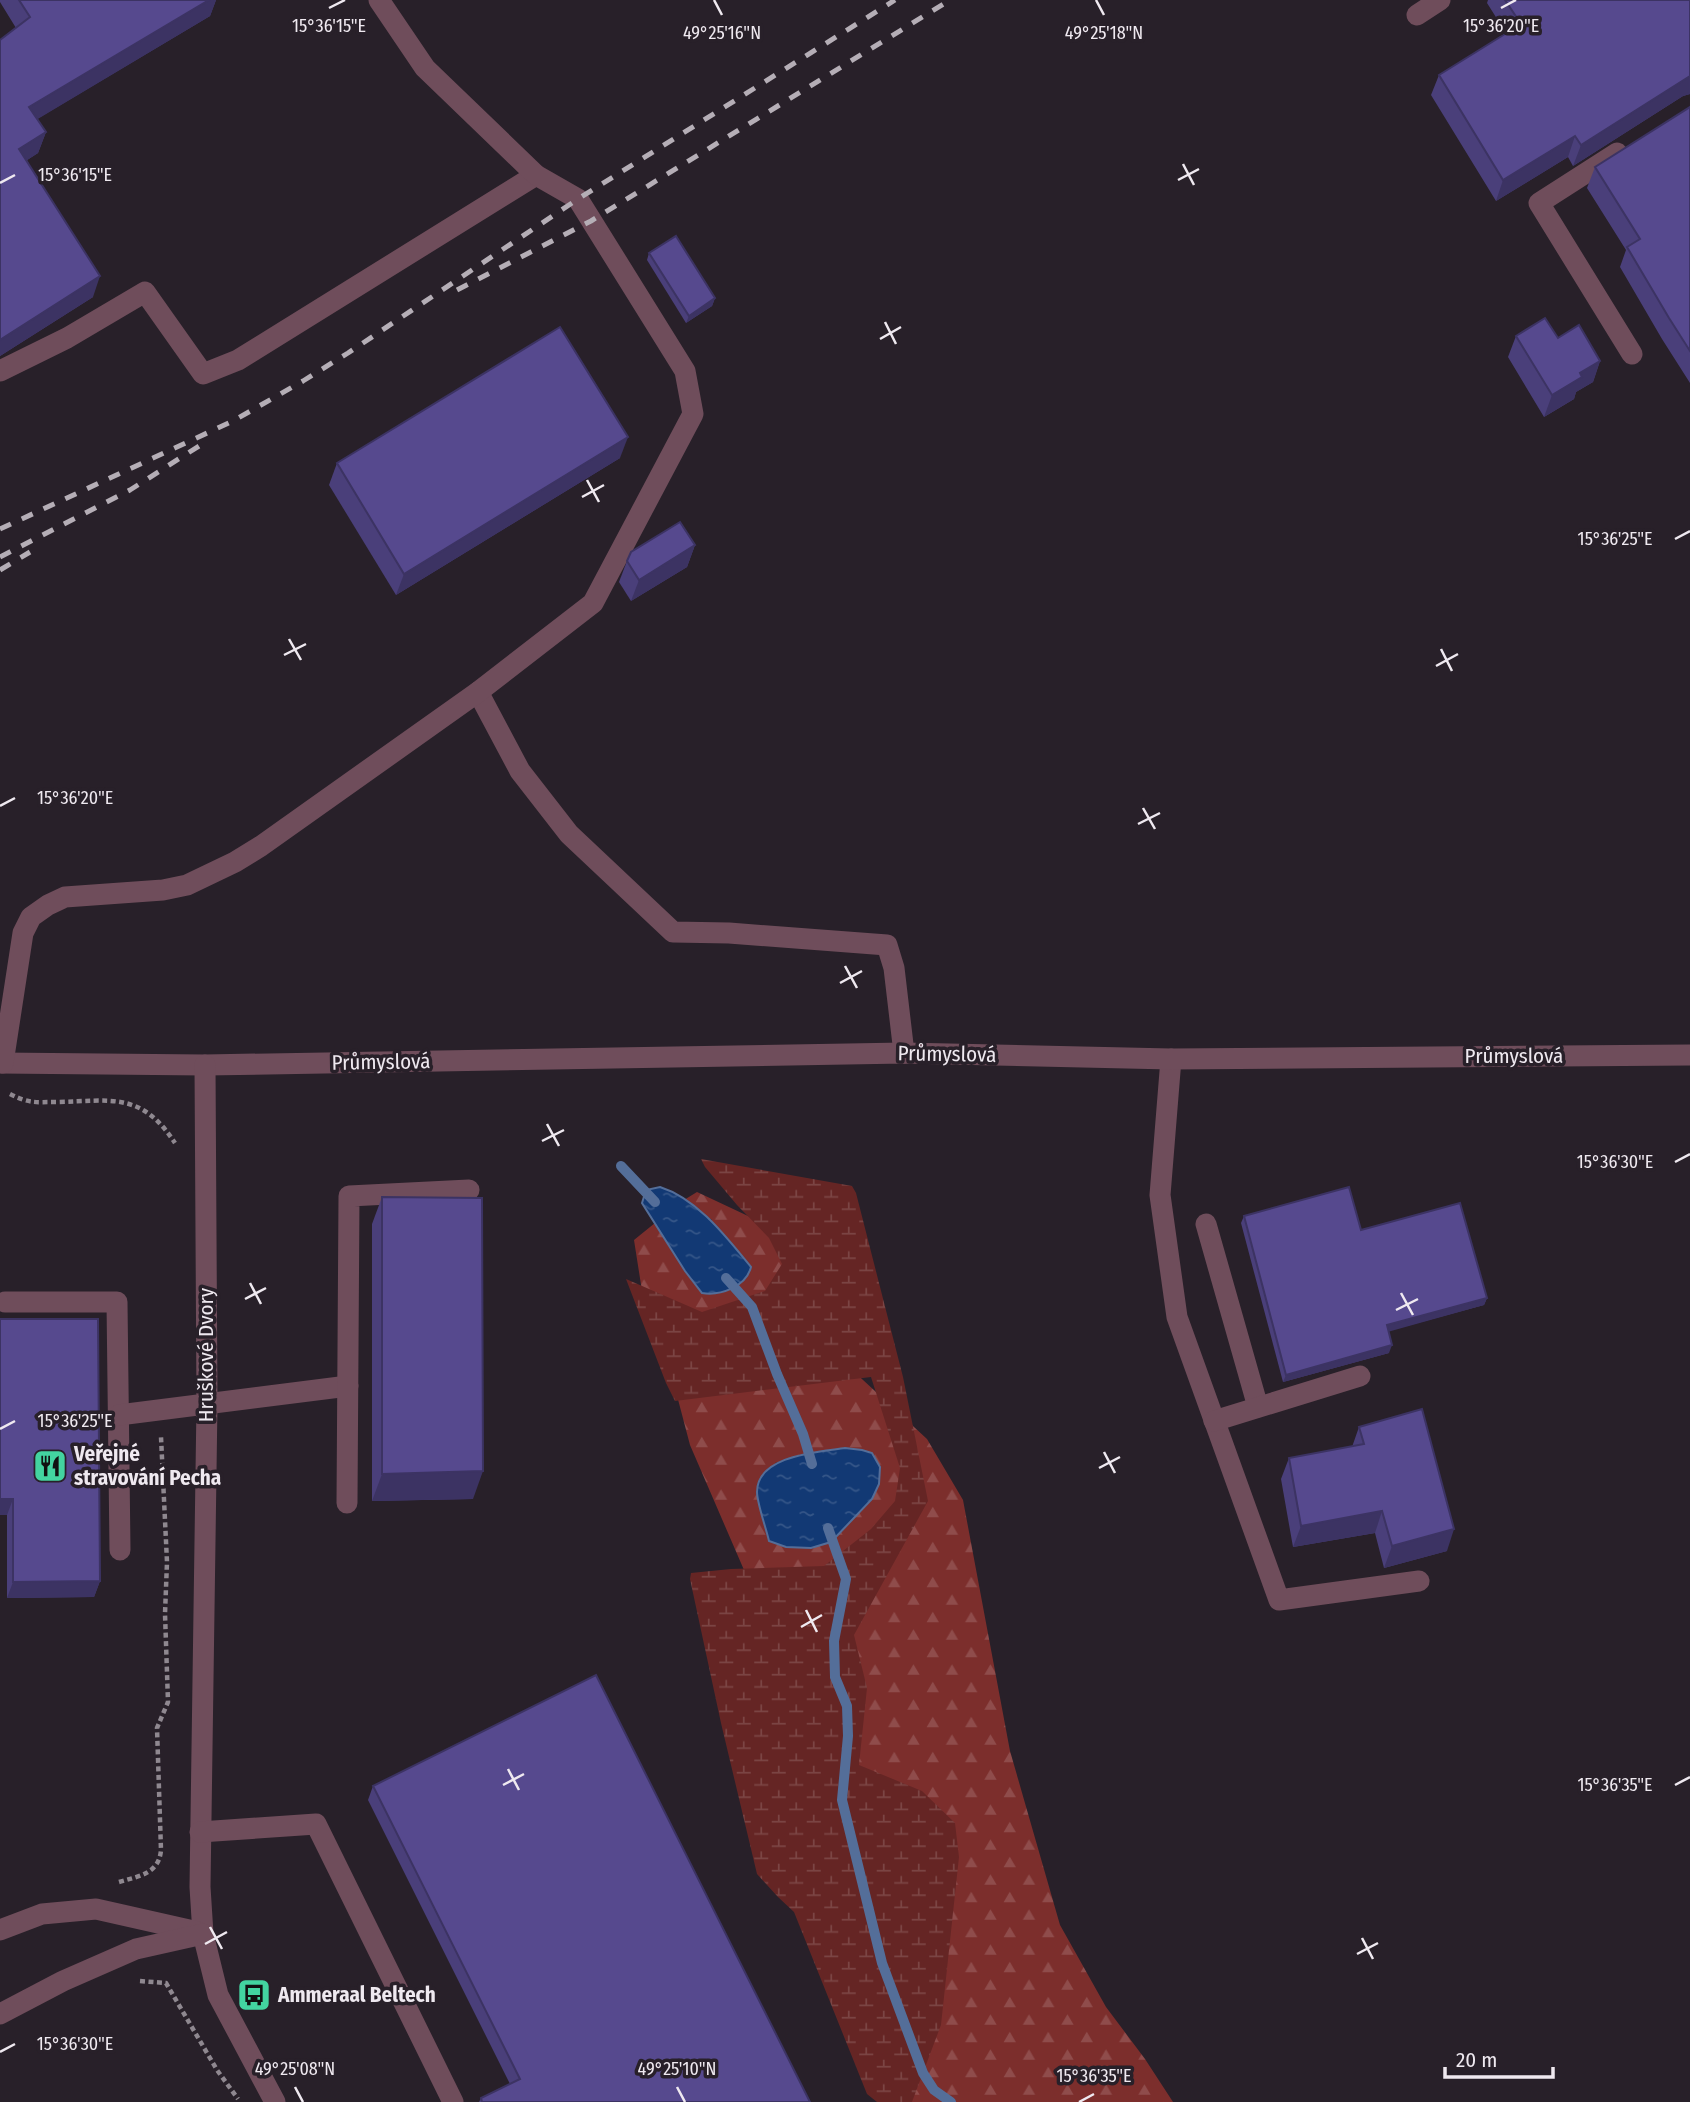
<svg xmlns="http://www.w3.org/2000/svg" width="1690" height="2102" viewBox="0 0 1690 2102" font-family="'Fira Sans Condensed',sans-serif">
  <defs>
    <pattern id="forest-firs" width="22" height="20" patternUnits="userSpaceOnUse" patternTransform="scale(1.75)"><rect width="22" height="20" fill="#7c2e2c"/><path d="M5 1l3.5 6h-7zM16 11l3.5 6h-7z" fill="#8f4c4b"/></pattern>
    <pattern id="wetland-marsh" width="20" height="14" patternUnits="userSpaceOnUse" patternTransform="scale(1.75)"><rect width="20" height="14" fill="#652524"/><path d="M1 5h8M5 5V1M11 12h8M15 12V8" fill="none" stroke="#7b4544"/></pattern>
    <pattern id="water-ripples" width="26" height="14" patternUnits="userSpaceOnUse" patternTransform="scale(1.75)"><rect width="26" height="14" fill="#123974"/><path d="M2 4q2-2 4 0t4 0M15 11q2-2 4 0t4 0" fill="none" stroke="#355688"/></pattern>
  </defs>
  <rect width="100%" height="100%" fill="#282029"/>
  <path fill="url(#forest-firs)" fill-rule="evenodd" d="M 697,1192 L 765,1224 L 850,1368 L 927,1439 L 963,1500 L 1010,1751 L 1060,1925 L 1106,2007 L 1145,2059 L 1173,2102 L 882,2102 L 744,1570 L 690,1445 L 665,1350 L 645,1310 L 634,1240 L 655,1223 L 685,1271 L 712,1220 L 684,1200 ZM 845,1448 L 880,1467 L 879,1484 L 872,1499 L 831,1542 L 775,1463 L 810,1453 Z"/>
  <path fill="url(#wetland-marsh)" d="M 701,1159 L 852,1186 L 856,1193 L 903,1377 L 928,1501 L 854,1635 L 867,1688 L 859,1765 L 922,1791 L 955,1823 L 959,1857 L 941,2025 L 912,2102 L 877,2102 L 867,2094 L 794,1912 L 778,1897 L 757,1874 L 721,1723 L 690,1579 L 691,1573 L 731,1569 L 824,1566 L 871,1529 L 895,1501 L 900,1468 L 871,1377 L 675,1401 L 666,1383 L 626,1279 L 702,1312 L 765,1291 L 782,1264 L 769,1238 L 737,1205 L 705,1167 Z"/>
  <g fill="url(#water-ripples)" stroke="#546e99" stroke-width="2">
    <path d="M 660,1187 C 698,1199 727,1238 751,1267 C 746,1287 720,1296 702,1293 L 685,1271 L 642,1203 L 646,1190 Z"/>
    <path d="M 845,1448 L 862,1450 L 872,1453 L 880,1467 L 879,1484 L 872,1499 L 831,1542 L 811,1548 L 786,1547 L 769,1541 C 766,1528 757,1503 757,1492 C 757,1455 819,1452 845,1448 Z"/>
  </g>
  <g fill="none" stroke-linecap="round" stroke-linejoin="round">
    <g stroke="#546e99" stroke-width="10">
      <path d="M 621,1166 L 655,1202"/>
      <path d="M 726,1278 L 752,1307 L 777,1374 L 803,1434 L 812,1464"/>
      <path d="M 828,1528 L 846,1579 L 834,1641 L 835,1677 L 847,1706 L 848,1736 L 842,1800 L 882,1963 L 923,2073 L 934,2090 L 951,2102"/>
    </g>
    <g stroke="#8f8890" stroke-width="4.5" stroke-dasharray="5 3.5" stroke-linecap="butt">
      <path d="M 10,1094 C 30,1104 35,1102 57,1102 C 111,1101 141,1091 175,1143"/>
      <path d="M 119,1882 C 139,1876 159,1874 161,1850 L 157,1728 L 168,1702 L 165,1614 L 167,1562 L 161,1437"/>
      <path d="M 140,1981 L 166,1983 L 217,2070 L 238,2099"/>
    </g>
    <g stroke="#6f4d5b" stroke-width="21">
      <path d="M 1417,15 L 1440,0"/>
      <path d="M 1617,153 L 1539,203 L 1632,354"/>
      <path d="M 0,371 L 67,338 L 145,292 L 203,374 L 238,360 L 536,175"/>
      <path d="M 478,692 L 520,771 L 569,834 L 673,932 L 729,933 L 887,945 L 894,968 L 904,1053"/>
      <path d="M 1171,1059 L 1160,1195 L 1177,1317 L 1279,1600 L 1419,1581"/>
      <path d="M 0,1063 L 205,1065 L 904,1053 L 1171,1059 L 1690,1055"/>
      <path d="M 3,1063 L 23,933 L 31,917 L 48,905 L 65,897 L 163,890 L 187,885 L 235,862 L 261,846 L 478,692 L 593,603 L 693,414 L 685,371 L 578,199 L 536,175 L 425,68 L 379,0"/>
      <path d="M 205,1065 L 207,1403 L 200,1887 L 203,1934 L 218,1995 L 275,2102"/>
      <path d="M 1206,1224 L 1258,1407"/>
      <path d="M 5,1302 L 117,1302 L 120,1550"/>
      <path d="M 119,1415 L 348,1386"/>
      <path d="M 1214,1421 L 1360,1376"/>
      <path d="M 347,1503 L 349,1196 L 469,1190"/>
      <path d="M 200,1832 L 316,1824 L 453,2102"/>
      <path d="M 0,1930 L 42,1914 L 96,1909 L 198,1932"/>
      <path d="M 0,2014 L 63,1981 L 136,1949 L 203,1934"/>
    </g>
    <g stroke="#b5aeb6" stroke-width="5" stroke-dasharray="12 12" stroke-linecap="butt">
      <path d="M 457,290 L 591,221 L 950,0"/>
      <path d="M 0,529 L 233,421 L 303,381 L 348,353 L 578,199 L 895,0"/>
      <path d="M 0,557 L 130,490 L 199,446"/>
      <path d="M 0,570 L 30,552"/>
    </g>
  </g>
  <g fill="#4a3f7a">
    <path d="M 0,0 L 216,0 L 210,16 L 37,119 L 46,132 L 38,153 L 27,160 L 93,297 L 0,356 L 16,28 L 0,2 Z"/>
    <path d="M 1488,0 L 1690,0 L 1690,94 L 1683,96 L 1573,166 L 1568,157 L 1496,201 L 1431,95 L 1439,75 L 1506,33 L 1487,3 Z"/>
    <path d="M 1690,107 L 1690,383 L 1662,339 L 1620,267 L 1626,250 L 1587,188 L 1595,167 Z"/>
    <path d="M 649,253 L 715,298 L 712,306 L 686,323 L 647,260 Z"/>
    <path d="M 1516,336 L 1558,338 L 1600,361 L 1593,382 L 1576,392 L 1574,399 L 1544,417 L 1508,357 Z"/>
    <path d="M 620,458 L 396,595 L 329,485 L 337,463 Z"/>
    <path d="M 695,545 L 687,567 L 631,601 L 619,582 L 627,561 Z"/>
    <path d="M 382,1197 L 473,1499 L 372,1501 L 372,1224 Z"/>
    <path d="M 1244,1216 L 1361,1230 L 1487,1298 L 1484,1305 L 1388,1331 L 1389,1353 L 1283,1382 L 1241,1223 Z"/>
    <path d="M 0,1319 L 100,1581 L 94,1597 L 7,1598 L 7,1515 L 0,1515 Z"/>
    <path d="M 1359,1427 L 1447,1551 L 1384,1568 L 1375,1533 L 1293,1547 L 1281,1479 L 1289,1458 L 1352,1447 Z"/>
    <path d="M 373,1786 L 810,2102 L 479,2102 L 481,2098 L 510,2084 L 368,1800 Z"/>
  </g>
  <g fill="#3c3363">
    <path d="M 209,0 L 216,0 L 210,16 L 21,129 L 29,107 Z"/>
    <path d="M 1690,76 L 1690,94 L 1683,96 L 1573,166 L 1581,145 Z"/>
    <path d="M 46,132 L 38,153 L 12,170 L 19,149 Z"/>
    <path d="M 1575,136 L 1568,157 L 1496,201 L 1503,180 Z"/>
    <path d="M 100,276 L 93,297 L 0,356 L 0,340 Z"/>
    <path d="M 715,298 L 712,306 L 686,323 L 689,316 Z"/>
    <path d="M 1600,361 L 1593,382 L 1576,392 L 1574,399 L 1544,417 L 1552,395 L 1580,373 Z"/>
    <path d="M 628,437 L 620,458 L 396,595 L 404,574 Z"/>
    <path d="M 695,545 L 687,567 L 631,601 L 639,580 Z"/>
    <path d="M 1487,1298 L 1484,1305 L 1384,1333 L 1387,1325 Z"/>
    <path d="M 1392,1345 L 1389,1353 L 1283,1382 L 1286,1375 Z"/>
    <path d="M 483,1471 L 473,1499 L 372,1501 L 382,1474 Z"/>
    <path d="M 0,1499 L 13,1499 L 7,1515 L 0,1515 Z"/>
    <path d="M 1382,1511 L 1375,1533 L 1293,1547 L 1301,1526 Z"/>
    <path d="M 1454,1529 L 1447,1551 L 1384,1568 L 1392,1546 Z"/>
    <path d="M 100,1581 L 94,1597 L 7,1598 L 13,1582 Z"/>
  </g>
  <g fill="#56498e" stroke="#3c3363" stroke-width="2">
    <path d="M 19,0 L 209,0 L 29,107 L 46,132 L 19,149 L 100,276 L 0,340 L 0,40 L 30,17 Z"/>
    <path d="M 1505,0 L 1690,0 L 1690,76 L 1581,145 L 1575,136 L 1503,180 L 1439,75 L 1521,24 Z"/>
    <path d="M 1690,107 L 1690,351 L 1669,318 L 1627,247 L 1640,239 L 1595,167 Z"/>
    <path d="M 676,236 L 715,298 L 689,316 L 649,253 Z"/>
    <path d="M 1545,318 L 1558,338 L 1579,325 L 1600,361 L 1580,373 L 1582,377 L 1552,395 L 1516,336 Z"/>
    <path d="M 560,327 L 628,437 L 404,574 L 337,463 Z"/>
    <path d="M 680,522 L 695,545 L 639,580 L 627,561 L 631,552 Z"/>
    <path d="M 1349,1187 L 1361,1230 L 1460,1203 L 1487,1298 L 1387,1325 L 1392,1345 L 1286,1375 L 1244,1216 Z"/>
    <path d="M 382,1197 L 482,1198 L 483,1471 L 382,1474 Z"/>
    <path d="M 0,1319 L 98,1319 L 100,1581 L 13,1582 L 13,1499 L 0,1499 Z"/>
    <path d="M 1422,1409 L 1454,1529 L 1392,1546 L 1382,1511 L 1301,1526 L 1289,1458 L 1364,1444 L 1359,1427 Z"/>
    <path d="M 596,1675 L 810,2102 L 482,2102 L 481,2098 L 520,2079 L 373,1786 Z"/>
  </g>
  <path fill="none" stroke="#efe9f0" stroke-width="2.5" d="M 714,0 L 722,15M 1096,0 L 1104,15M 329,8 L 345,0M 1501,8 L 1516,0M 1183,164 L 1194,185M 1178,180 L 1199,169M 0,183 L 15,175M 885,322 L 896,344M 880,339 L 901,327M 587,480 L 599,502M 582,497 L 604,485M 1675,539 L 1690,531M 289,639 L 301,660M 1441,649 L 1452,671M 284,655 L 306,644M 1436,666 L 1458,654M 0,806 L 15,798M 1143,808 L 1155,829M 1138,824 L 1160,813M 845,966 L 857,988M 840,983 L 862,971M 547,1124 L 559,1146M 542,1141 L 564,1130M 1675,1162 L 1690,1154M 250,1283 L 261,1304M 1401,1293 L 1413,1315M 245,1299 L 266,1288M 1396,1310 L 1418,1299M 0,1429 L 15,1421M 1104,1452 L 1115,1473M 1099,1468 L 1120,1457M 806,1610 L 817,1632M 801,1627 L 822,1615M 508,1769 L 519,1790M 503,1785 L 524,1774M 1675,1785 L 1690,1777M 210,1927 L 222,1949M 1362,1938 L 1373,1959M 205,1944 L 227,1932M 1357,1954 L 1378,1943M 0,2052 L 15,2044M 295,2087 L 303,2102M 677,2087 L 685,2102M 1079,2102 L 1094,2094"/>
  <defs>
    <symbol id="restaurant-square" viewBox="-11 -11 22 22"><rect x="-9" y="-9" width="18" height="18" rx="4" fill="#43d4a0" stroke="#282029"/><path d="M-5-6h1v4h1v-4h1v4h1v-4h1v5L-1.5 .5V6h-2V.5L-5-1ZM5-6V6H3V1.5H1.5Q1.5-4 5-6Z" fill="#111"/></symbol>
    <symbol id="bus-square" viewBox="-11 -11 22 22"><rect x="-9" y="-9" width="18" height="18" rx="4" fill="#43d4a0" stroke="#282029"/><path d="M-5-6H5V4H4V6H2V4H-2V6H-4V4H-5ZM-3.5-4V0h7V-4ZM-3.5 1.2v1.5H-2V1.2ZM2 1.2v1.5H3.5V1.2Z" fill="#111"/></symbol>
  </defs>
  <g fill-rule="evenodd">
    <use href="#restaurant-square" x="31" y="1447" width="38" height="38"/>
    <use href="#bus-square" x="235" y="1976" width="38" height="38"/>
  </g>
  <g text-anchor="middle" stroke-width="7" stroke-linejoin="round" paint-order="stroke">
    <g font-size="21" fill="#efe9f0" stroke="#282029">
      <text transform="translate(947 1054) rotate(1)" y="7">Průmyslová</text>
      <text x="1514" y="1063">Průmyslová</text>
      <text transform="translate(381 1062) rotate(-1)" y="7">Průmyslová</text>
      <text transform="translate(206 1355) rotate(-90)" y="7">Hruškové Dvory</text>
    </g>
    <g font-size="21" font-weight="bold" fill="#efe9f0" stroke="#282029" text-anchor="start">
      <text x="74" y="1461">Veřejné<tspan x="74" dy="24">stravování Pecha</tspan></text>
      <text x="278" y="2002">Ammeraal Beltech</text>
    </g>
  </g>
  <g font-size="18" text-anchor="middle" fill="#efe9f0" stroke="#282029" stroke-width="7" stroke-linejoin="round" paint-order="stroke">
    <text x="329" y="32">15°36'15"E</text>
    <text x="1501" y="32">15°36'20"E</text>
    <text x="722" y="39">49°25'16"N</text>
    <text x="1104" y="39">49°25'18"N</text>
    <text x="75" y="181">15°36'15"E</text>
    <text x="1615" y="545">15°36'25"E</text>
    <text x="75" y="804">15°36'20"E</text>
    <text x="1615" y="1168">15°36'30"E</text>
    <text x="75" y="1427">15°36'25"E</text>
    <text x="1615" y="1791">15°36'35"E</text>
    <text x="75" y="2050">15°36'30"E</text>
    <text x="295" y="2075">49°25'08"N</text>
    <text x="677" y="2075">49°25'10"N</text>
    <text x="1094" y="2082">15°36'35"E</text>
  </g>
  <path d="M1445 2067v10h108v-10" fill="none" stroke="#efe9f0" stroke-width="3.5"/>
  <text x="1456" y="2067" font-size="21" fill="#efe9f0" stroke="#282029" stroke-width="5" paint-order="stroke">20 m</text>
</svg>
